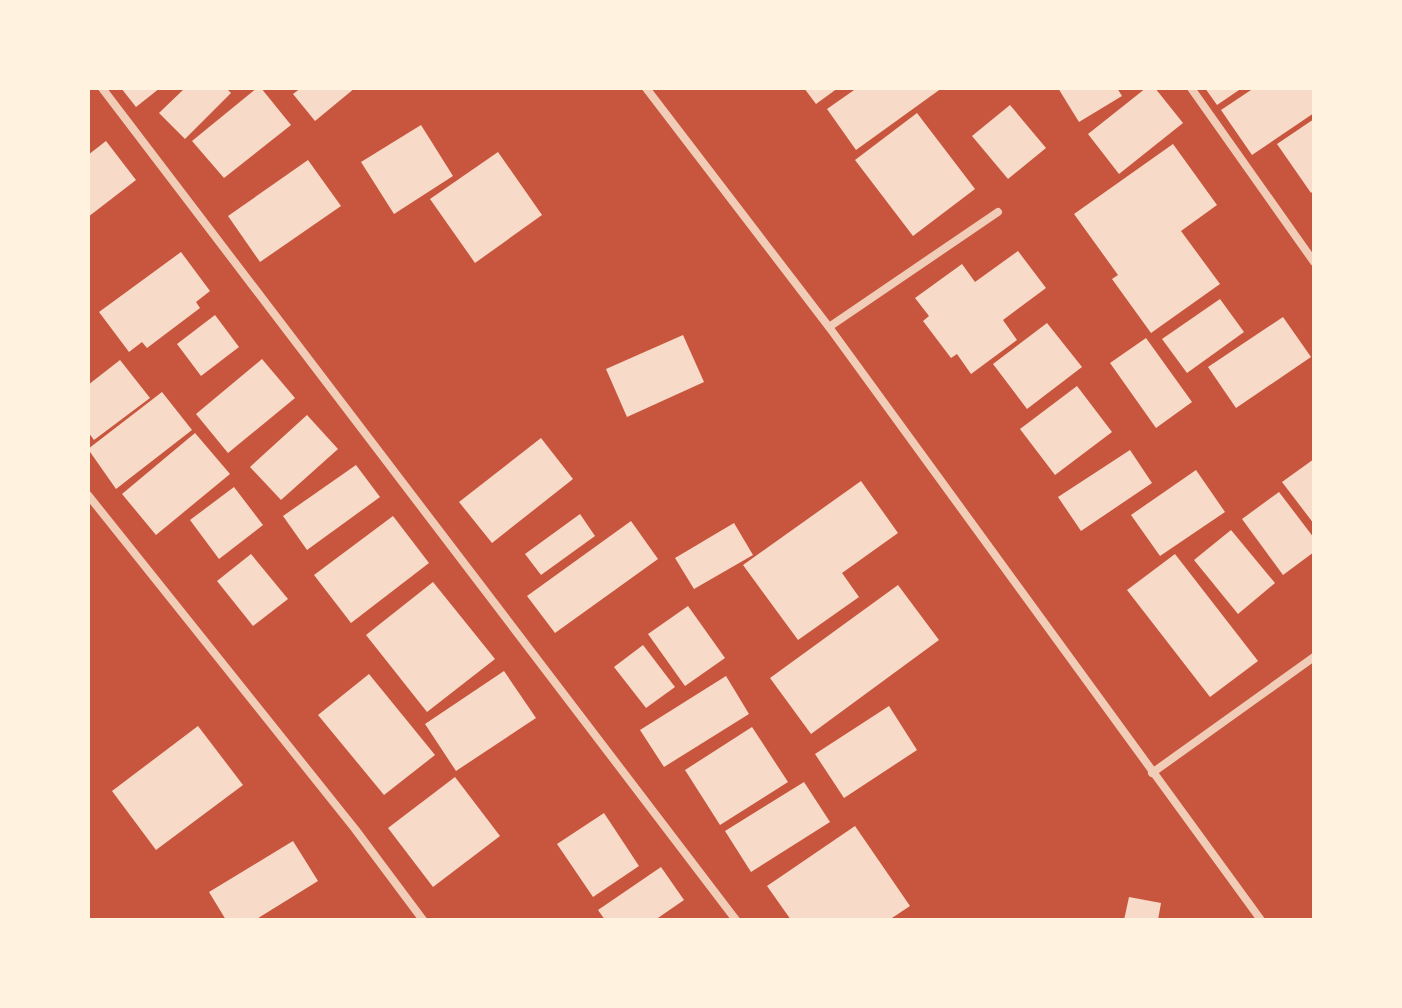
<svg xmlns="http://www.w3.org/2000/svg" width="1402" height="1008" viewBox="0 0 1402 1008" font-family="Poppins,sans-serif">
  <rect width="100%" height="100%" fill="#c8553d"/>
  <g fill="#f7dbc8">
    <path d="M 121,88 L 160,88 L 136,107 Z"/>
    <path d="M 185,88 L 226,88 L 231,93 L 185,139 L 159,113 Z"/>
    <path d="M 257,88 L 261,88 L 291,125 L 224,178 L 192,141 Z"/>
    <path d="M 301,88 L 355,88 L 315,121 L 293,94 Z"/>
    <path d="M 804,88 L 838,88 L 816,104 Z"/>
    <path d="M 857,88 L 942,88 L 856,150 L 827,109 Z"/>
    <path d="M 1058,88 L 1117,88 L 1122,96 L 1079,122 Z"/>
    <path d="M 1146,88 L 1155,88 L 1183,123 L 1119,174 L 1088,134 Z"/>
    <path d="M 1205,88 L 1242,88 L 1217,105 Z"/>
    <path d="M 1254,88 L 1314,88 L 1314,113 L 1252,155 L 1221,110 Z"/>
    <path d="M 1010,105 L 1046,148 L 1008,179 L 972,136 Z"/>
    <path d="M 917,113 L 975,189 L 913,236 L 855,160 Z"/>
    <path d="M 1314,119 L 1314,190 L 1311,193 L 1277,144 Z"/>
    <path d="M 421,125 L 453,176 L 394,214 L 361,162 Z"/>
    <path d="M 106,141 L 136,180 L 88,217 L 88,155 Z"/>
    <path d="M 1173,144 L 1217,205 L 1181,231 L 1220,284 L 1151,333 L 1112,279 L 1118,275 L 1074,214 Z"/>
    <path d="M 498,152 L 542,215 L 475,263 L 430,199 Z"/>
    <path d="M 308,160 L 341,206 L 260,262 L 228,216 Z"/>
    <path d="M 1018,251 L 1046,288 L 1003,320 L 1017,340 L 971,374 L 957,354 L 951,358 L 923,321 L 929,316 L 915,298 L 962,264 L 975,282 Z"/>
    <path d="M 181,252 L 210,291 L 196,302 L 200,308 L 147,348 L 142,342 L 129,352 L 99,312 Z"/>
    <path d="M 1220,299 L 1244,332 L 1187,373 L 1162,339 Z"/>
    <path d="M 215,315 L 239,347 L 201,376 L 177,344 Z"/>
    <path d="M 1283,317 L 1311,357 L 1236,408 L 1208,367 Z"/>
    <path d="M 1047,323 L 1082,367 L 1027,409 L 993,364 Z"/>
    <path d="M 683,335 L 704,382 L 627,417 L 606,369 Z"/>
    <path d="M 1146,338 L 1192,402 L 1156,428 L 1110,363 Z"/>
    <path d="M 262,359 L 295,398 L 228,453 L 196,414 Z"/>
    <path d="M 120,360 L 150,398 L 94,440 L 88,432 L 88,385 Z"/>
    <path d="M 1077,386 L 1112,432 L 1055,475 L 1020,429 Z"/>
    <path d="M 162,392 L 192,430 L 116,489 L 88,449 Z"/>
    <path d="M 307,415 L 338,449 L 281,500 L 250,467 Z"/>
    <path d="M 195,433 L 230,474 L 156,535 L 122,494 Z"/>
    <path d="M 541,438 L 573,479 L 492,543 L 459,502 Z"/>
    <path d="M 1130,450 L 1152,483 L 1081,531 L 1058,497 Z"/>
    <path d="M 1314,459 L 1314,524 L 1282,482 Z"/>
    <path d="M 356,465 L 380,497 L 307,550 L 283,516 Z"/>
    <path d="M 1196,470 L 1225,512 L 1160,556 L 1131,515 Z"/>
    <path d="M 861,481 L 898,533 L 842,573 L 859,597 L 798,640 L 743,565 Z"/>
    <path d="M 234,487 L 263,525 L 219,559 L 190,520 Z"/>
    <path d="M 1279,492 L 1314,538 L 1314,552 L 1283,575 L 1242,519 Z"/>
    <path d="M 580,514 L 595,536 L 541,575 L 525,554 Z"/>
    <path d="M 393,516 L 429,563 L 351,623 L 314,575 Z"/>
    <path d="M 631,521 L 658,559 L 555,633 L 527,596 Z"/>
    <path d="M 734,523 L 753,555 L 694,589 L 675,558 Z"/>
    <path d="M 1231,530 L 1275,583 L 1238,614 L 1194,560 Z"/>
    <path d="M 251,554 L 288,599 L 253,626 L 217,581 Z"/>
    <path d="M 1175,554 L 1258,661 L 1210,697 L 1127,590 Z"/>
    <path d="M 433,582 L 495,659 L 427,712 L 366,635 Z"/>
    <path d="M 898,585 L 939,640 L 811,734 L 770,678 Z"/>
    <path d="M 688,606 L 725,658 L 685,686 L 648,634 Z"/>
    <path d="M 643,645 L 675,687 L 646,708 L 614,667 Z"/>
    <path d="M 504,671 L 536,718 L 456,771 L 425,724 Z"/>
    <path d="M 369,674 L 435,755 L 384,795 L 318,715 Z"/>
    <path d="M 726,676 L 749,714 L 664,767 L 640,730 Z"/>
    <path d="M 889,706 L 917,750 L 844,798 L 815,754 Z"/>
    <path d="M 198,726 L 243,785 L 156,850 L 112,791 Z"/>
    <path d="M 752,727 L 788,782 L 720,825 L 685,770 Z"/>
    <path d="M 455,777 L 500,836 L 433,887 L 388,828 Z"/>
    <path d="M 804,782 L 830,822 L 751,872 L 725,831 Z"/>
    <path d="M 604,813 L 639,866 L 593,897 L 557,844 Z"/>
    <path d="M 855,826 L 910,906 L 889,920 L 791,920 L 767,886 Z"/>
    <path d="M 293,841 L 318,881 L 255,920 L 226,920 L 209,892 Z"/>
    <path d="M 661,867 L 684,900 L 655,920 L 605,920 L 598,910 Z"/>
    <path d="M 1129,897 L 1161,903 L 1158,920 L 1124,920 Z"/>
  </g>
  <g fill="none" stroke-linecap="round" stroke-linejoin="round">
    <g stroke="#f1ccb7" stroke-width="8">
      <path d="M 102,88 L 736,920"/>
      <path d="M 646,88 L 829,327 L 1261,920"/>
      <path d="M 1191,88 L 1314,262"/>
      <path d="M 829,327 L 998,212"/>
      <path d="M 88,495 L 355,829 L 423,920"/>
      <path d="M 1152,773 L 1314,657"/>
    </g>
  </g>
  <rect width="1402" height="1008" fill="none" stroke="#fff3e0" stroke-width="180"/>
</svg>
